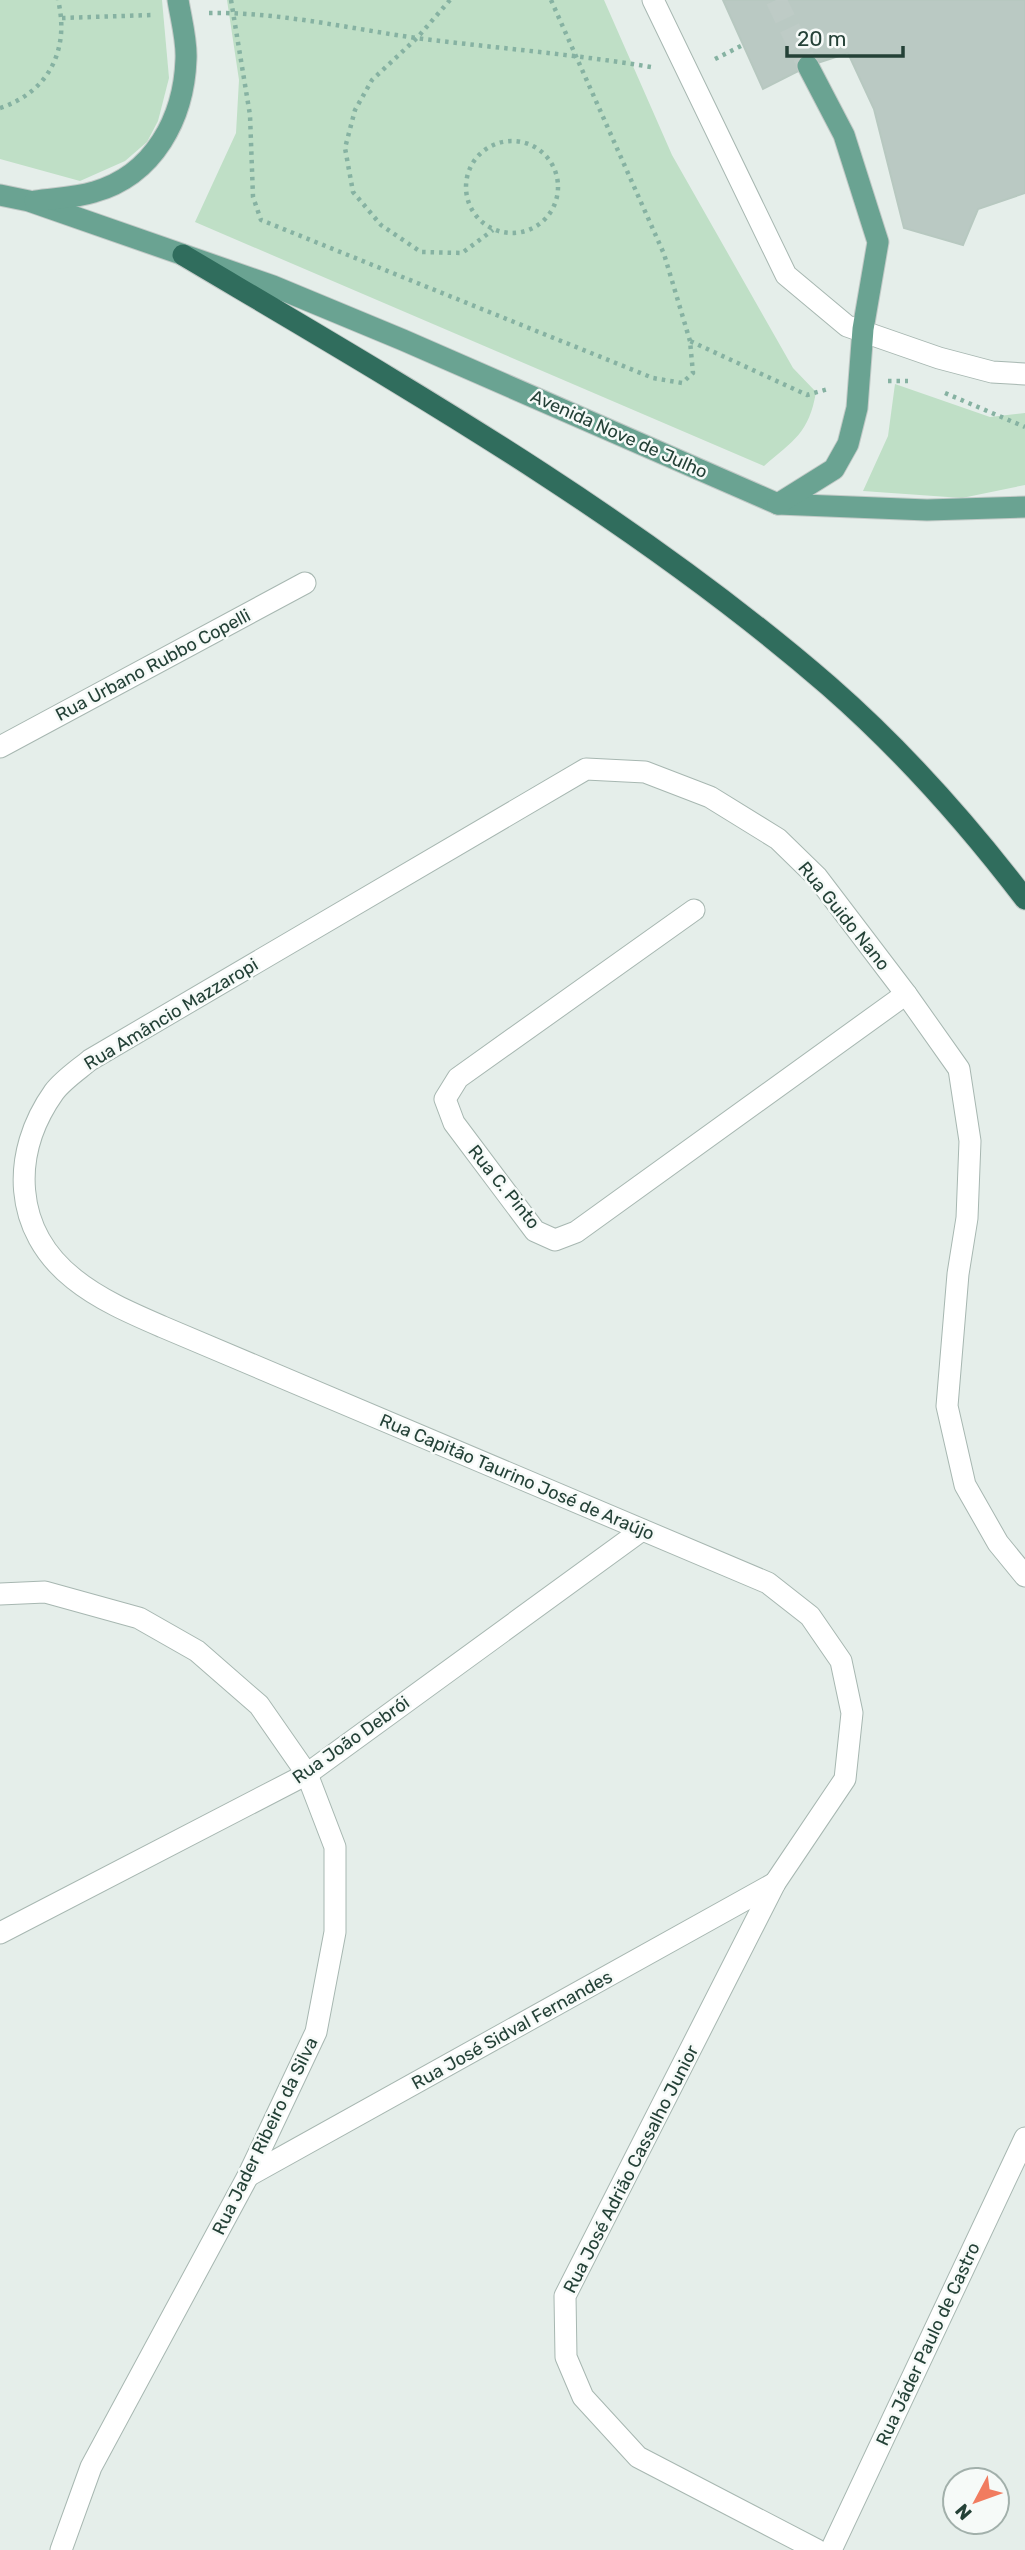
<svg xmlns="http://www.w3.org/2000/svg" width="1025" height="2550" viewBox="0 0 1025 2550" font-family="Rubik,sans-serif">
  <rect width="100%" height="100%" fill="#e5eeea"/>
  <g fill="#bfdfc6">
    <path d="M 0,0 L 162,0 L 169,78 L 158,121 L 147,142 L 125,161 L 80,181 L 0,159 Z"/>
    <path d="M 227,0 L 604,0 L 672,155 L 793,368 L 816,392 C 809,433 794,440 764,466 L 195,222 L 236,133 L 239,80 Z"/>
    <path d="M 895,384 L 990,417 L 1025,413 L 1025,485 L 962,498 L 863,491 L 888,436 Z"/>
  </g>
  <path fill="#bac9c3" stroke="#b7c8c0" stroke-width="2" d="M 723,0 L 1025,0 L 1025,193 L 978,209 L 963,245 L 904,228 L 874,109 L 848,53 L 808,66 L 763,89 Z"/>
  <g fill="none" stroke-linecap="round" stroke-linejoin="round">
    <path stroke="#becbc6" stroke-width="21" stroke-dasharray="21 10" stroke-linecap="butt" d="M 776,0 L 808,66"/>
    <defs>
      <g id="minor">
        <path d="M 653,0 L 786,275 L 847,326 L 939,358 L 992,372 L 1025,374"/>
        <path d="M 0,747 L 305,583"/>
        <path d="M 694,910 L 458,1078 L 445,1099 L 454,1123 L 535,1231 L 555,1240 L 576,1232 L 906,994"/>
        <path d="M 0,1594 L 45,1592 L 139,1618 L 197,1651 L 259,1705 L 307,1774 L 335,1847 L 335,1932 L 316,2032 L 248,2176 L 91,2467 L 61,2550"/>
        <path d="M 0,1933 L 307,1774 L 642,1530"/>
        <path d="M 248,2176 L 775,1883"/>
        <path d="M 817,2550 L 638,2457 L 583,2397 L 566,2357 L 565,2296 L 775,1883 L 845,1779 L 852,1713 L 841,1661 L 810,1616 L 768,1583 L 163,1327 C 133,1314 100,1300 74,1279 C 13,1231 10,1154 54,1092 C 63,1080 78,1070 90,1060 L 586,769 L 645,772 L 710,797 L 778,839 L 817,877 L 906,994 L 959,1069 L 970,1141 L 967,1218 L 958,1274 L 947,1406 L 965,1485 L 998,1543 L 1025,1576"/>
        <path d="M 831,2550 L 1025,2138"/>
      </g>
      <g id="major">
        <path d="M 0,195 L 29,201 L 273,286 L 403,340 L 778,504 L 927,510 L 1025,507"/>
        <path d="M 35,201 C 54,198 75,198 94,192 C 154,175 184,118 186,59 C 187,40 181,19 178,0"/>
        <path d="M 778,504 L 834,469 L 848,444 L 857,408 L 863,329 L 878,242 L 844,135 L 808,66"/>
      </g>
      <path id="highway" d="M 183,255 C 404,386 634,517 829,686 C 901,749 967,823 1025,899"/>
    </defs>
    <use href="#minor" stroke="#a7b7b1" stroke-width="23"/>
    <use href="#major" stroke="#c2cac7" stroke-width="23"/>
    <use href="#highway" stroke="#c2cac7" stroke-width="23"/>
    <g stroke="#86b2a2" stroke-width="4.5" stroke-dasharray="3.5 5" stroke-linecap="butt">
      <path d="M 231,0 L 250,115 L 253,197 L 261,220 L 653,378 L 682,383 L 693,373 L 690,341 L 807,395 L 828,389"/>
      <path d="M 450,0 L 417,38 L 372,80 L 355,110 L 345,148 L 353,192 L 381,225 L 421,252 L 462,253 L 493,230"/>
      <path d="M 551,0 L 664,254 L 690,341"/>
      <path d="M 209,13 C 279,12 347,28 416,38 C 495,48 573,54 651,67"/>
      <path d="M 62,18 L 151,15"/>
      <path d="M 715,59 L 743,45"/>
      <path d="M 0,108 C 49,92 70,49 58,0"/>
      <circle cx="512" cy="187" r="46"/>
      <path d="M 888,381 L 908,381"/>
      <path d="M 945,393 L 1025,427"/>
    </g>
    <use href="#minor" stroke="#fff" stroke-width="21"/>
    <use href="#major" stroke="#6aa392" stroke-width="21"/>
    <use href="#highway" stroke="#306d5d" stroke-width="21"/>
  </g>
  <g text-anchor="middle" stroke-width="5" stroke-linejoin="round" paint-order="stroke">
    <g font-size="18" fill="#244137" stroke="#f6faf8">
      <text transform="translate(619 434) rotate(24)" y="6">Avenida Nove de Julho</text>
      <text transform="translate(153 665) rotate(-28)" y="6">Rua Urbano Rubbo Copelli</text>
      <text transform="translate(844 916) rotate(51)" y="6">Rua Guido Nano</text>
      <text transform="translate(171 1014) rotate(-31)" y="6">Rua Amâncio Mazzaropi</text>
      <text transform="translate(504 1187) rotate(51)" y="6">Rua C. Pinto</text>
      <text transform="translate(517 1477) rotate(23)" y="6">Rua Capitão Taurino José de Araújo</text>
      <text transform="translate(351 1740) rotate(-35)" y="6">Rua João Debrói</text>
      <text transform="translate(512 2030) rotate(-29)" y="6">Rua José Sidval Fernandes</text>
      <text transform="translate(265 2136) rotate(-64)" y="6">Rua Jader Ribeiro da Silva</text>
      <text transform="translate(631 2169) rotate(-63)" y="6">Rua José Adrião Cassalho Junior</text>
      <text transform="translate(928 2344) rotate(-65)" y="6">Rua Jáder Paulo de Castro</text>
    </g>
  </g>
  <g transform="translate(976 2501) rotate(229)"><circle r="33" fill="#f6faf8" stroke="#a2b0ab" stroke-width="2"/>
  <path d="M0-5L12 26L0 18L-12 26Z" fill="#f17c60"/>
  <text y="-10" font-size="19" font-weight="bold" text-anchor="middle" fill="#244137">N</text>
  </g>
  <path d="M787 46v10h116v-10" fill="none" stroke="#244137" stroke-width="3.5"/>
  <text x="797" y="46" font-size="21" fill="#244137" stroke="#f6faf8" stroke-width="5" paint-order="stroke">20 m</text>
</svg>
